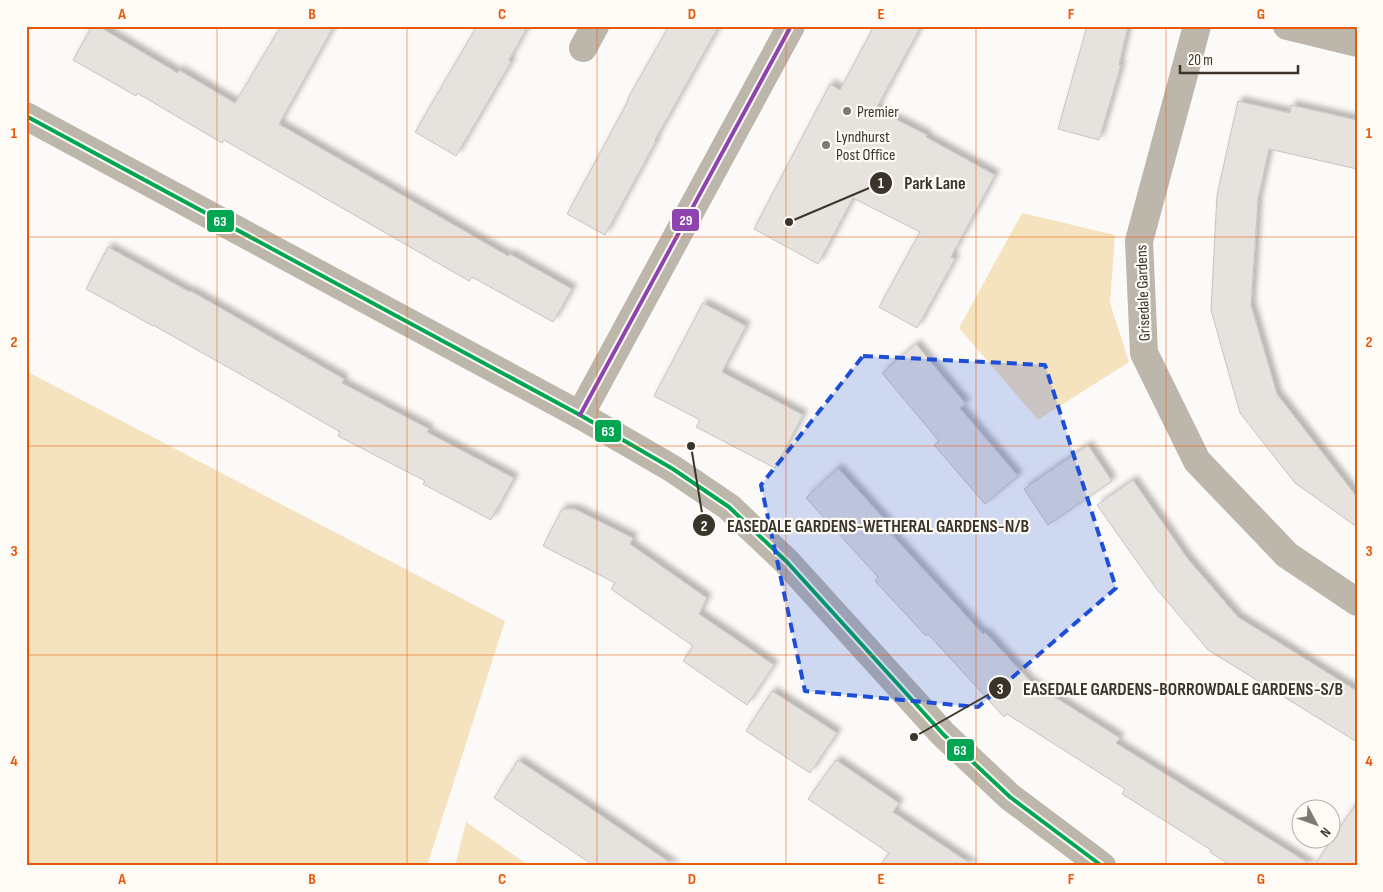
<svg xmlns="http://www.w3.org/2000/svg" width="1383" height="892" viewBox="0 0 1383 892" font-family="'Sofia Sans Condensed',sans-serif">
  <defs>
    <filter id="shadow"><feDropShadow dx="4.5" dy="-4.5" stdDeviation="2.5" flood-color="#0004"/></filter>
  </defs>
  <rect width="100%" height="100%" fill="#fcfaf8"/>
  <g fill="#f5e3bf">
    <path d="M 1022,213 L 1115,235 L 1110,303 L 1129,362 L 1038,420 L 959,328 Z"/>
    <path d="M 26,371 L 505,621 L 427,866 L 26,866 Z"/>
    <path d="M 466,822 L 530,866 L 455,866 Z"/>
  </g>
  <g fill="#e6e2dd" stroke="#c7c4be" filter="url(#shadow)">
    <path d="M 92,26 L 98,26 L 178,73 L 179,70 L 235,103 L 281,26 L 334,26 L 279,124 L 508,256 L 510,254 L 572,289 L 553,322 L 472,277 L 469,281 L 224,140 L 222,143 L 137,93 L 136,96 L 73,60 Z"/>
    <path d="M 477,26 L 528,26 L 509,60 L 511,62 L 456,156 L 415,132 Z"/>
    <path d="M 669,26 L 719,26 L 655,140 L 656,141 L 605,235 L 567,214 L 628,101 L 627,100 Z"/>
    <path d="M 874,26 L 921,26 L 876,109 L 927,135 L 926,137 L 995,175 L 951,257 L 955,259 L 917,328 L 879,307 L 920,232 L 853,198 L 818,264 L 754,229 L 830,84 L 840,90 Z"/>
    <path d="M 1087,26 L 1128,26 L 1119,65 L 1121,65 L 1099,140 L 1058,129 Z"/>
    <path d="M 1238,101 L 1290,113 L 1291,105 L 1357,120 L 1357,169 L 1269,149 L 1258,199 L 1251,305 L 1277,394 L 1357,497 L 1357,527 L 1295,483 L 1240,413 L 1223,353 L 1211,310 L 1217,195 Z"/>
    <path d="M 108,247 L 190,292 L 191,291 L 344,379 L 342,383 L 429,429 L 427,432 L 514,478 L 491,520 L 423,484 L 425,481 L 338,436 L 340,432 L 254,382 L 153,325 L 153,326 L 86,289 Z"/>
    <path d="M 703,303 L 746,326 L 722,372 L 803,415 L 775,468 L 696,427 L 700,420 L 654,396 Z"/>
    <path d="M 916,344 L 966,404 L 960,408 L 1018,476 L 985,504 L 934,445 L 939,441 L 882,373 Z"/>
    <path d="M 1088,445 L 1112,481 L 1048,525 L 1024,489 Z"/>
    <path d="M 838,468 L 889,524 L 885,527 L 983,634 L 985,632 L 1031,682 L 1120,738 L 1116,743 L 1313,866 L 1231,866 L 1210,852 L 1211,850 L 1122,794 L 1125,789 L 1007,714 L 1004,717 L 928,634 L 926,636 L 875,581 L 878,577 L 806,498 Z"/>
    <path d="M 1133,480 L 1188,559 L 1238,617 L 1357,691 L 1357,742 L 1208,650 L 1155,587 L 1097,505 Z"/>
    <path d="M 562,509 L 575,509 L 633,538 L 630,544 L 707,598 L 699,614 L 774,665 L 747,705 L 683,661 L 693,646 L 611,589 L 615,583 L 543,546 Z"/>
    <path d="M 772,691 L 837,733 L 810,773 L 746,731 Z"/>
    <path d="M 518,760 L 583,803 L 675,866 L 594,866 L 572,851 L 494,798 Z"/>
    <path d="M 836,760 L 899,803 L 893,812 L 974,866 L 880,866 L 889,853 L 808,799 Z"/>
    <path d="M 1357,802 L 1357,866 L 1314,866 Z"/>
  </g>
  <g fill="none" stroke-linecap="round" stroke-linejoin="round">
    <g stroke="#bcb6ab" stroke-width="28">
      <path d="M 1197,26 L 1139,241 L 1144,353 L 1197,461 L 1287,555 L 1357,602"/>
      <path d="M 1287,26 L 1357,43"/>
      <path d="M 583,48 L 595,26"/>
      <path d="M 26,116 L 580,415 L 673,469 L 729,507 L 787,562 L 943,734 L 1010,797 L 1102,866"/>
      <path d="M 580,415 L 791,26"/>
    </g>
    <defs>
      <path id="bus-1" d="M 26,116 L 580,415 L 673,469 L 729,507 L 787,562 L 943,734 L 1010,797 L 1102,866"/>
      <path id="bus-2" d="M 580,415 L 791,26"/>
    </defs>
    <use href="#bus-1" stroke="#fefbf6" stroke-width="8"/>
    <use href="#bus-2" stroke="#fefbf6" stroke-width="8"/>
    <use href="#bus-1" stroke="#00a651" stroke-width="4"/>
    <use href="#bus-2" stroke="#8e44ad" stroke-width="4"/>
  </g>
  <path fill="#1d4ed8" fill-opacity="0.2" stroke="#1d4ed8" stroke-width="4" stroke-dasharray="10 6" stroke-linejoin="round" d="M 863,356 L 1045,365 L 1116,588 L 978,707 L 805,691 L 761,485 Z"/>
  <path fill="none" stroke="#e8590c" stroke-width="1" stroke-opacity="0.55" d="M 217,26 L 217,866M 407,26 L 407,866M 597,26 L 597,866M 786,26 L 786,866M 976,26 L 976,866M 1166,26 L 1166,866M 26,237 L 1357,237M 26,446 L 1357,446M 26,655 L 1357,655"/>
  <g fill="#7e7972" stroke="#fefbf6" stroke-width="2">
    <circle cx="847" cy="111" r="5"/>
    <circle cx="826" cy="145" r="5"/>
  </g>
  <g text-anchor="middle" stroke-width="4.5" stroke-linejoin="round" paint-order="stroke">
    <g font-size="16" fill="#3a342a" stroke="#fefbf6" text-anchor="start">
      <text x="857" y="117">Premier</text>
      <text x="836" y="142">Lyndhurst<tspan x="836" dy="18">Post Office</tspan></text>
    </g>
    <g font-size="16" fill="#3a342a" stroke="#fefbf6">
      <text transform="translate(1142 293) rotate(-92)" y="6">Grisedale Gardens</text>
    </g>
  </g>
  <path fill="none" stroke="#3a342a" stroke-width="2" d="M789 222L881 183M691 446L704 525M914 737L1000 688"/>
  <g fill="#3a342a" stroke="#fefbf6" stroke-width="2">
    <circle cx="789" cy="222" r="5"/>
    <circle cx="691" cy="446" r="5"/>
    <circle cx="914" cy="737" r="5"/>
    <circle cx="881" cy="183" r="12"/>
    <circle cx="704" cy="525" r="12"/>
    <circle cx="1000" cy="688" r="12"/>
  </g>
  <g font-size="15" text-anchor="middle" font-weight="bold" fill="#fff">
    <text x="881" y="188">1</text>
    <text x="704" y="531">2</text>
    <text x="1000" y="694">3</text>
  </g>
  <g font-size="18" text-anchor="middle" font-weight="bold" fill="#3a342a" stroke="#fefbf6" stroke-width="4.5" stroke-linejoin="round" paint-order="stroke">
    <text x="935" y="189">Park Lane</text>
    <text x="878" y="532">EASEDALE GARDENS-WETHERAL GARDENS-N/B</text>
    <text x="1183" y="695">EASEDALE GARDENS-BORROWDALE GARDENS-S/B</text>
  </g>
  <g stroke="#fefbf6" stroke-width="2">
    <rect x="671" y="208" width="29" height="24" rx="5" fill="#8e44ad"/>
    <rect x="206" y="209" width="29" height="24" rx="5" fill="#00a651"/>
    <rect x="594" y="419" width="28" height="24" rx="5" fill="#00a651"/>
    <rect x="946" y="738" width="29" height="24" rx="5" fill="#00a651"/>
  </g>
  <g font-size="14" text-anchor="middle" font-weight="bold" fill="#fff">
    <text x="686" y="225">29</text>
    <text x="220" y="226">63</text>
    <text x="608" y="436">63</text>
    <text x="960" y="755">63</text>
  </g>
  <rect width="1383" height="892" fill="none" stroke="#fefbf6" stroke-width="55"/>
  <g transform="translate(1316 824) rotate(131)"><circle r="24" fill="#fefbf6" stroke="#b0aba4"/>
  <path d="M0-4L9 19L0 12L-9 19Z" fill="#7e7972"/>
  <text y="-8" font-size="14" font-weight="bold" text-anchor="middle" fill="#3a342a">N</text>
  </g>
  <path d="M1180 65v8h118v-8" fill="none" stroke="#3a342a" stroke-width="2.5"/>
  <text x="1188" y="65" font-size="15" fill="#3a342a" stroke="#fefbf6" stroke-width="4" paint-order="stroke">20 m</text>
  <rect x="28" y="28" width="1328" height="836" fill="none" stroke="#e8590c" stroke-width="2"/>
  <g font-size="16" text-anchor="middle" font-weight="bold" fill="#e8590c">
    <text x="122" y="19">A</text>
    <text x="312" y="19">B</text>
    <text x="502" y="19">C</text>
    <text x="692" y="19">D</text>
    <text x="881" y="19">E</text>
    <text x="1071" y="19">F</text>
    <text x="1261" y="19">G</text>
    <text x="14" y="138">1</text>
    <text x="1369" y="138">1</text>
    <text x="14" y="347">2</text>
    <text x="1369" y="347">2</text>
    <text x="14" y="556">3</text>
    <text x="1369" y="556">3</text>
    <text x="14" y="766">4</text>
    <text x="1369" y="766">4</text>
    <text x="122" y="884">A</text>
    <text x="312" y="884">B</text>
    <text x="502" y="884">C</text>
    <text x="692" y="884">D</text>
    <text x="881" y="884">E</text>
    <text x="1071" y="884">F</text>
    <text x="1261" y="884">G</text>
  </g>
</svg>
